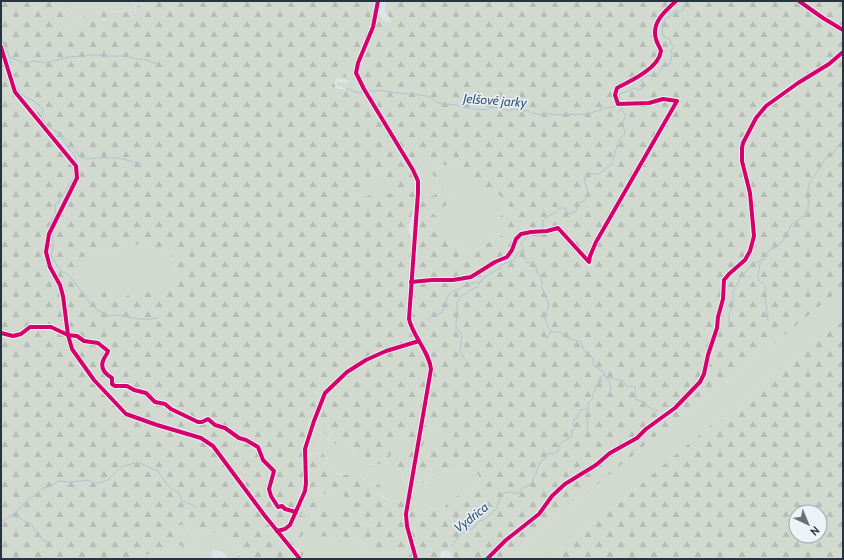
<svg xmlns="http://www.w3.org/2000/svg" width="844" height="560" viewBox="0 0 844 560" font-family="Cabin,sans-serif">
  <defs>
    <pattern id="forest-firs" width="22" height="20" patternUnits="userSpaceOnUse"><rect width="22" height="20" fill="#d2dad0"/><path d="M5 1l3.5 6h-7zM16 11l3.5 6h-7z" fill="#b4bcb4"/></pattern>
  </defs>
  <rect width="100%" height="100%" fill="#e0e3e6"/>
  <g fill="#d2dad0">
    <path d="M 64,1 L 150,1 L 152,3 L 150,5 C 144,4 136,3 133,10 L 106,12 L 105,10 L 106,6 L 95,12 L 100,11 L 100,15 L 99,16 L 100,19 L 107,21 L 107,26 C 97,34 96,23 93,17 L 82,17 C 78,22 75,30 69,31 L 62,24 L 63,22 L 71,22 L 74,18 L 71,12 L 68,16 L 63,16 L 63,11 L 69,8 Z"/>
    <path d="M 342,63 L 343,64 L 343,66 L 352,67 L 354,65 L 358,65 L 360,75 L 366,87 L 355,90 L 352,81 L 342,79 L 345,78 L 336,70 L 339,64 Z"/>
    <path d="M 425,159 L 433,162 L 432,174 L 439,169 L 442,165 L 450,165 L 455,159 L 460,160 L 463,169 L 463,173 L 465,175 L 483,184 L 482,193 L 489,187 L 502,197 L 510,201 L 507,206 L 511,209 L 511,212 L 509,213 L 505,210 L 501,227 L 508,229 L 507,231 L 502,236 L 492,238 C 488,244 473,256 466,255 L 456,240 L 450,244 L 447,243 L 440,235 L 433,230 L 433,225 L 436,223 L 438,218 L 431,212 L 434,210 L 438,209 L 451,198 L 443,186 L 435,189 L 435,194 L 434,196 L 426,195 L 419,197 L 418,202 L 416,202 L 414,200 L 416,190 L 412,172 L 413,171 L 422,173 C 419,169 418,163 422,160 Z"/>
    <path d="M 375,174 C 389,177 393,182 401,193 L 400,196 C 393,197 382,192 374,194 C 370,195 369,197 365,197 C 361,196 359,195 356,193 L 356,190 L 358,189 L 362,181 Z"/>
    <path d="M 134,244 L 171,251 L 177,275 L 162,290 L 140,288 L 118,302 L 107,292 L 89,292 L 77,283 L 74,259 Z"/>
    <path d="M 843,287 L 843,321 L 780,368 L 759,388 L 738,403 L 663,465 L 621,502 L 548,559 L 507,559 L 655,437 L 750,363 Z"/>
    <path d="M 308,424 C 320,425 324,430 328,440 L 339,444 L 343,443 L 352,447 L 353,453 L 371,465 L 385,463 L 389,460 L 393,448 L 400,442 L 399,438 L 400,436 C 406,435 408,437 409,442 L 396,463 L 396,469 L 400,471 L 406,483 L 418,485 L 427,482 L 429,477 L 428,474 L 430,473 L 461,470 L 477,473 L 484,484 L 470,489 L 449,500 L 441,512 L 439,513 L 433,508 L 421,513 L 416,512 L 417,501 L 414,503 L 402,492 L 396,501 L 391,501 L 378,493 L 375,483 L 367,485 L 366,480 L 363,478 L 334,472 L 330,468 L 325,455 L 314,452 L 305,456 L 303,456 L 304,448 L 310,444 L 313,438 C 307,435 305,432 306,426 Z"/>
    <path d="M 454,425 L 458,426 L 455,429 L 455,435 L 447,439 L 425,456 C 417,450 423,438 426,430 C 442,431 439,429 454,425 Z"/>
    <path d="M 314,486 C 319,489 321,493 326,494 C 331,495 337,493 343,494 L 352,503 L 360,507 L 359,511 L 364,516 L 364,520 L 371,522 L 369,517 L 371,516 L 376,519 L 378,525 L 377,526 L 358,524 L 356,519 L 353,519 L 332,511 L 325,511 L 316,515 L 306,517 L 301,516 L 302,513 L 314,511 L 324,505 L 304,502 L 300,500 L 299,490 L 300,487 Z"/>
    <path d="M 179,524 L 181,524 L 189,530 L 197,531 L 203,528 L 227,538 L 228,541 L 226,542 L 232,544 L 242,550 C 239,554 235,560 229,559 C 227,558 225,554 222,552 C 219,551 216,550 213,549 L 211,559 L 198,558 L 197,559 L 119,559 L 122,557 L 141,557 L 159,550 L 170,549 L 174,545 L 178,544 C 185,548 191,552 200,551 L 199,549 L 190,545 L 191,542 L 198,543 C 191,536 182,535 178,526 Z"/>
    <path d="M 303,533 L 324,536 L 336,539 L 345,536 L 352,539 C 360,537 362,544 368,548 L 387,547 L 393,552 L 398,552 L 403,559 L 304,559 L 303,557 L 303,552 L 297,545 Z"/>
  </g>
  <g fill="url(#forest-firs)" fill-rule="evenodd">
    <path d="M 1,1 L 56,1 L 59,3 L 65,1 L 69,8 L 63,11 L 63,16 L 68,16 L 73,11 L 75,14 L 73,21 L 62,24 L 69,31 C 77,28 79,17 88,14 L 93,17 C 96,23 97,34 107,26 L 107,21 L 98,17 L 100,15 L 100,11 L 94,11 L 97,6 L 104,3 L 106,5 L 105,11 C 114,14 123,10 131,11 C 141,3 140,5 152,4 L 152,2 L 150,1 L 377,1 L 376,10 L 379,12 L 382,20 L 389,22 L 391,21 L 390,18 L 385,12 L 385,7 L 387,1 L 843,1 L 843,287 L 750,363 L 655,437 L 507,559 L 454,559 L 451,553 L 446,550 L 443,551 L 440,554 L 441,559 L 418,559 L 415,552 L 413,552 L 413,559 L 403,559 L 398,552 L 395,553 L 389,549 L 384,548 L 383,550 L 378,550 L 368,548 L 358,539 L 353,539 L 353,543 L 350,544 L 347,541 L 345,536 L 336,539 L 324,536 L 319,537 L 303,534 L 297,545 L 303,552 L 303,557 L 304,559 L 232,559 L 237,557 L 242,550 L 232,544 L 226,543 L 228,541 L 227,538 L 203,528 L 193,532 L 181,524 L 178,526 C 182,535 191,536 198,543 L 197,544 L 191,542 L 190,545 L 199,549 L 200,551 C 191,553 185,548 178,544 L 174,545 L 170,549 L 159,550 L 141,557 L 122,557 L 119,559 L 1,559 ZM 342,63 L 343,63 L 343,68 C 349,71 352,66 356,64 L 358,65 L 359,73 L 366,87 L 355,90 L 352,81 L 348,80 L 347,83 L 336,82 L 338,86 L 346,88 L 345,90 L 336,88 L 334,83 L 336,78 L 342,79 L 347,76 L 345,74 L 339,73 L 336,70 L 339,64 ZM 425,159 L 433,162 L 432,174 L 435,177 L 438,175 L 436,171 L 442,165 L 450,165 L 455,159 L 459,160 C 463,164 462,169 463,174 L 483,184 L 480,186 L 480,192 L 482,193 L 489,187 L 503,198 L 510,201 L 507,205 L 511,209 L 511,212 L 509,213 L 503,209 L 504,214 L 500,217 C 498,224 500,228 508,229 L 507,231 L 502,236 L 492,238 C 489,244 472,256 466,255 L 456,240 L 450,244 L 447,243 L 444,237 L 433,230 L 433,225 L 438,220 L 438,218 L 431,212 L 434,210 L 441,209 L 451,201 C 451,195 445,188 441,185 L 436,186 L 435,194 L 434,196 L 429,196 L 421,193 L 419,195 L 418,202 L 416,202 L 414,200 L 416,190 L 412,172 L 413,171 L 419,178 C 424,174 419,167 421,161 ZM 375,174 C 389,177 393,182 401,193 L 400,196 C 396,196 392,193 387,193 C 384,193 377,193 374,194 C 366,196 364,199 356,193 L 356,190 L 360,189 L 364,186 L 362,181 L 366,179 L 370,180 L 373,178 L 372,176 ZM 416,205 L 418,205 L 420,207 L 413,244 L 408,230 L 413,209 ZM 134,244 L 171,251 L 177,275 L 162,290 L 140,287 L 118,302 L 107,292 L 89,292 L 77,283 L 74,259 ZM 308,424 C 329,425 325,449 343,443 L 352,447 C 356,462 362,465 377,464 C 381,464 387,464 389,460 C 391,457 391,451 393,448 L 398,447 L 400,442 L 399,438 L 400,436 C 406,435 408,437 408,442 L 398,459 L 395,467 L 396,469 L 401,471 L 406,483 L 414,486 L 430,480 L 428,474 L 430,473 L 461,470 L 477,473 L 484,484 L 470,489 L 449,500 L 441,513 L 439,513 L 437,507 L 421,513 L 416,512 L 415,510 L 420,506 L 420,501 L 414,503 L 411,498 L 407,497 L 402,492 L 398,493 L 397,499 L 394,502 L 384,498 L 378,493 L 381,488 L 379,484 L 367,485 L 367,481 L 358,476 L 338,474 L 334,472 C 328,466 327,458 322,452 C 314,451 310,457 303,456 L 304,448 L 312,443 L 314,440 C 310,434 305,435 306,426 ZM 454,425 L 458,426 L 455,429 L 454,436 L 443,441 L 425,456 C 415,451 424,446 426,439 L 424,435 L 426,430 C 441,431 440,429 454,425 ZM 314,486 L 325,494 L 333,494 L 337,496 L 340,494 C 345,495 351,502 353,507 L 360,507 L 359,512 L 364,516 L 364,520 L 371,523 L 369,517 L 371,516 L 373,519 L 376,519 L 378,525 L 376,526 L 358,524 L 357,520 L 352,518 L 352,516 L 350,513 L 343,511 L 339,513 L 335,510 L 325,511 L 316,515 L 301,516 L 302,513 L 314,511 L 324,506 C 318,500 307,504 300,500 L 299,490 L 300,487 L 310,489 Z"/>
    <path d="M 843,321 L 843,559 L 548,559 L 621,502 L 663,465 L 738,403 L 759,388 L 780,368 ZM 796,512 L 820,512 L 820,536 L 796,536 Z"/>
  </g>
  <g fill="none" stroke-linecap="round" stroke-linejoin="round">
    <g stroke="#acc4d3" stroke-width="1">
      <path d="M 1,37 L 10,58"/>
      <path d="M 10,57 L 23,63 L 35,61 L 46,63 L 68,57 L 95,55 L 104,56 L 127,56 L 135,59 L 144,59 L 162,66 L 163,66"/>
      <path d="M 11,61 L 10,69 L 13,80 L 21,94 L 37,103 L 43,110 L 41,117 C 46,125 53,129 59,135 C 65,141 68,149 75,155 L 76,162"/>
      <path d="M 346,88 L 358,93 L 363,92 L 365,94"/>
      <path d="M 368,92 C 378,89 388,92 399,93 C 408,94 417,94 426,96 C 431,96 433,101 436,102 C 442,105 449,104 455,105 C 465,107 484,113 494,107 L 509,111 L 514,109 L 525,111 L 528,110 L 531,113 L 543,115 L 548,113 L 554,115 L 588,114 L 605,108 L 620,106"/>
      <path d="M 618,113 L 621,109"/>
      <path d="M 54,130 C 64,135 74,147 80,157 L 87,159 L 97,158 L 118,158 L 139,163 L 141,167"/>
      <path d="M 50,226 L 53,217 L 56,214 L 55,205 L 59,201 L 60,197 L 65,192 L 73,179 L 75,173 L 73,165"/>
      <path d="M 53,230 L 52,239 L 54,244 L 51,256 L 56,263 L 57,266 L 62,272 L 67,274 L 73,280 L 92,306 L 96,308 L 98,311 C 103,312 105,316 110,316 C 112,316 114,315 116,315 C 117,314 121,316 122,316 C 134,318 146,321 158,318"/>
      <path d="M 763,259 L 760,263 L 758,276 L 759,281 L 765,285 L 766,289 L 765,295 L 768,320"/>
      <path d="M 428,320 L 432,316 L 441,313 L 446,304 L 447,297 L 453,291 L 458,290 L 465,285 L 482,281"/>
      <path d="M 729,324 L 729,315 L 733,303 L 733,292 L 740,279 L 751,265 L 765,258 L 769,250 L 776,247 L 782,242 L 792,224 L 804,216 L 809,204 L 807,194 L 810,181 L 815,175 L 825,159 L 833,153 L 843,141"/>
      <path d="M 547,339 L 551,331"/>
      <path d="M 465,360 L 460,351 L 462,335 C 454,325 455,325 458,313 C 456,306 456,301 462,295 L 466,294 L 472,289 L 477,287 L 483,278 L 500,268 L 501,265 L 514,260 L 517,254 L 522,250"/>
      <path d="M 604,375 C 610,380 613,388 609,396"/>
      <path d="M 607,378 C 611,377 618,380 623,381 L 626,386 L 635,387 L 636,390 L 634,393 L 637,400 L 644,402 L 648,407 L 658,411"/>
      <path d="M 597,387 L 601,382 L 600,377"/>
      <path d="M 587,437 L 588,408"/>
      <path d="M 13,515 L 31,524 L 43,541 L 51,543"/>
      <path d="M 1,522 L 17,512 L 20,507 L 43,488 L 51,486 L 58,481 L 71,482 L 89,480 L 94,484 L 108,480 L 121,467 L 135,463 L 140,463 L 158,471 L 168,486 L 179,493 L 182,500 L 196,507"/>
      <path d="M 452,546 L 461,533 L 475,527 L 479,521 L 484,520 L 497,508 L 499,501 L 504,493 L 511,492 L 518,494 L 522,488 L 528,486 L 533,481 L 533,478 L 536,474 L 537,469 L 541,461 L 544,459 L 547,454 L 551,453 L 553,454 L 558,451 C 558,441 565,441 572,437 L 572,430 L 575,428 L 573,423 L 575,419 L 578,418 L 578,414 L 581,409 L 584,410 L 588,408 L 588,403 L 593,398 C 592,392 598,384 600,378 L 605,374 L 605,373 L 594,366 L 592,357 L 585,352 L 580,341 C 574,340 567,339 564,334 L 559,332 L 552,332 L 548,327 L 545,318 L 549,304 L 541,286 L 543,283 L 541,280 L 541,275 L 537,273 L 536,266 L 530,262 L 527,263 L 523,254 L 524,251 L 521,244 L 529,235 L 540,236 L 543,226 L 543,220 L 548,216 L 555,213 L 559,208 L 565,208 L 569,214 L 575,212 L 577,210 L 577,205 C 579,202 583,202 585,200 C 591,193 585,186 584,179 L 590,174 L 599,174 L 609,166 L 612,163 L 617,146 L 617,143 L 620,140 L 621,137 L 625,134 L 623,124 L 625,115 L 621,107 L 619,94 L 629,91 L 633,88 L 641,90 L 643,88 L 642,85 L 644,83 L 641,81 L 642,78 C 654,72 658,80 664,64 L 670,64 L 672,54 L 671,51 L 674,46 L 671,44 L 670,39 L 663,36 C 662,28 661,18 671,16 L 674,11 L 677,10 L 679,13 L 683,10 L 683,7 L 684,7 L 687,1"/>
    </g>
    <defs>
      <g id="minor">
        <path d="M 378,1 L 373,27 L 358,63 L 356,73 L 364,89 L 413,170 L 418,181 L 418,193 L 409,319 C 413,337 429,351 431,369 L 406,514 L 407,526 L 416,559"/>
        <path d="M 1,47 L 15,92 L 76,166 L 77,178 L 49,234 L 46,252 L 50,267 L 60,285 L 63,296 L 68,335 L 72,349 L 94,380 L 126,414 L 157,425 L 201,438 L 213,446 L 265,516 L 300,559"/>
      </g>
    </defs>
    <use href="#minor" stroke="#bec1c4" stroke-width="4"/>
    <use href="#minor" stroke="#f0f1f2" stroke-width="3"/>
    <defs>
      <g id="cycleway">
        <path d="M 378,1 L 373,27 L 358,63 L 356,73 L 364,89 L 413,170 L 418,181 L 418,193 L 409,319 C 413,337 429,351 431,369 L 406,514 L 407,526 L 416,559"/>
        <path d="M 799,1 L 823,18 L 843,30"/>
        <path d="M 1,47 L 15,92 L 76,166 L 77,178 L 49,234 L 46,252 L 50,267 L 60,285 L 63,296 L 68,335 L 72,349 L 94,380 L 126,414 L 157,425 L 201,438 L 213,446 L 265,516 L 300,559"/>
        <path d="M 411,282 L 432,280 L 453,280 L 471,277 L 495,262 L 507,257 L 512,250 L 516,239 L 521,234 L 531,232 L 547,231 L 558,228 L 589,262 L 590,256 L 596,242 L 677,101 L 663,99 L 649,103 L 618,104 L 615,95 L 617,88 C 631,81 659,68 661,51 C 660,47 657,44 656,39 C 651,23 665,11 676,1"/>
        <path d="M 1,333 L 13,336 L 21,334 L 30,327 L 51,327 L 68,335 L 77,336 L 84,341 L 98,343 L 108,351 C 107,355 104,357 103,361 C 100,369 107,375 112,378 L 112,384 L 115,386 L 127,386 L 134,390 L 146,393 L 155,402 L 165,404 L 171,409 L 198,422 L 202,422 L 208,419 L 215,425 L 225,428 L 239,438 L 246,440 L 258,447 L 263,460 L 274,471 L 269,489 L 271,496 L 278,507 L 282,506 L 285,509 L 296,512"/>
        <path d="M 277,531 L 285,529 L 290,525 L 305,491 L 306,483 L 305,449 L 314,421 L 325,393 L 347,372 L 366,360 L 386,351 L 419,341"/>
        <path d="M 487,559 L 506,540 L 539,514 L 552,496 L 565,484 L 596,465 L 610,453 L 637,438 L 646,429 L 675,408 L 700,382 L 704,374 L 708,355 L 717,328 L 718,317 L 723,299 L 724,280 L 729,274 L 745,260 L 750,251 L 754,236 L 750,193 L 742,161 L 742,148 L 743,143 L 756,118 L 766,106 L 798,83 L 829,64 L 843,52"/>
      </g>
    </defs>
    <use href="#cycleway" stroke="#edf2f6" stroke-width="6"/>
    <use href="#cycleway" stroke="#d6006c" stroke-width="4"/>
  </g>
  <g text-anchor="middle" stroke-width="3" stroke-linejoin="round" paint-order="stroke">
    <g font-size="13" font-style="italic" fill="#2e5776" stroke="#edf2f6">
      <text transform="translate(495 100) rotate(4)" y="5">Jelšové jarky</text>
      <text transform="translate(471 517) rotate(-38)" y="5">Vydrica</text>
    </g>
  </g>
  <rect width="844" height="560" fill="none" stroke="#263340" stroke-width="4"/>
  <g transform="translate(808 524) rotate(136)"><circle r="19" fill="#edf2f6" stroke="#9da6ad"/>
  <path d="M0-3L7 15L0 10L-7 15Z" fill="#67717a"/>
  <text y="-6" font-size="11" font-weight="bold" text-anchor="middle" fill="#263340">N</text>
  </g>
</svg>
